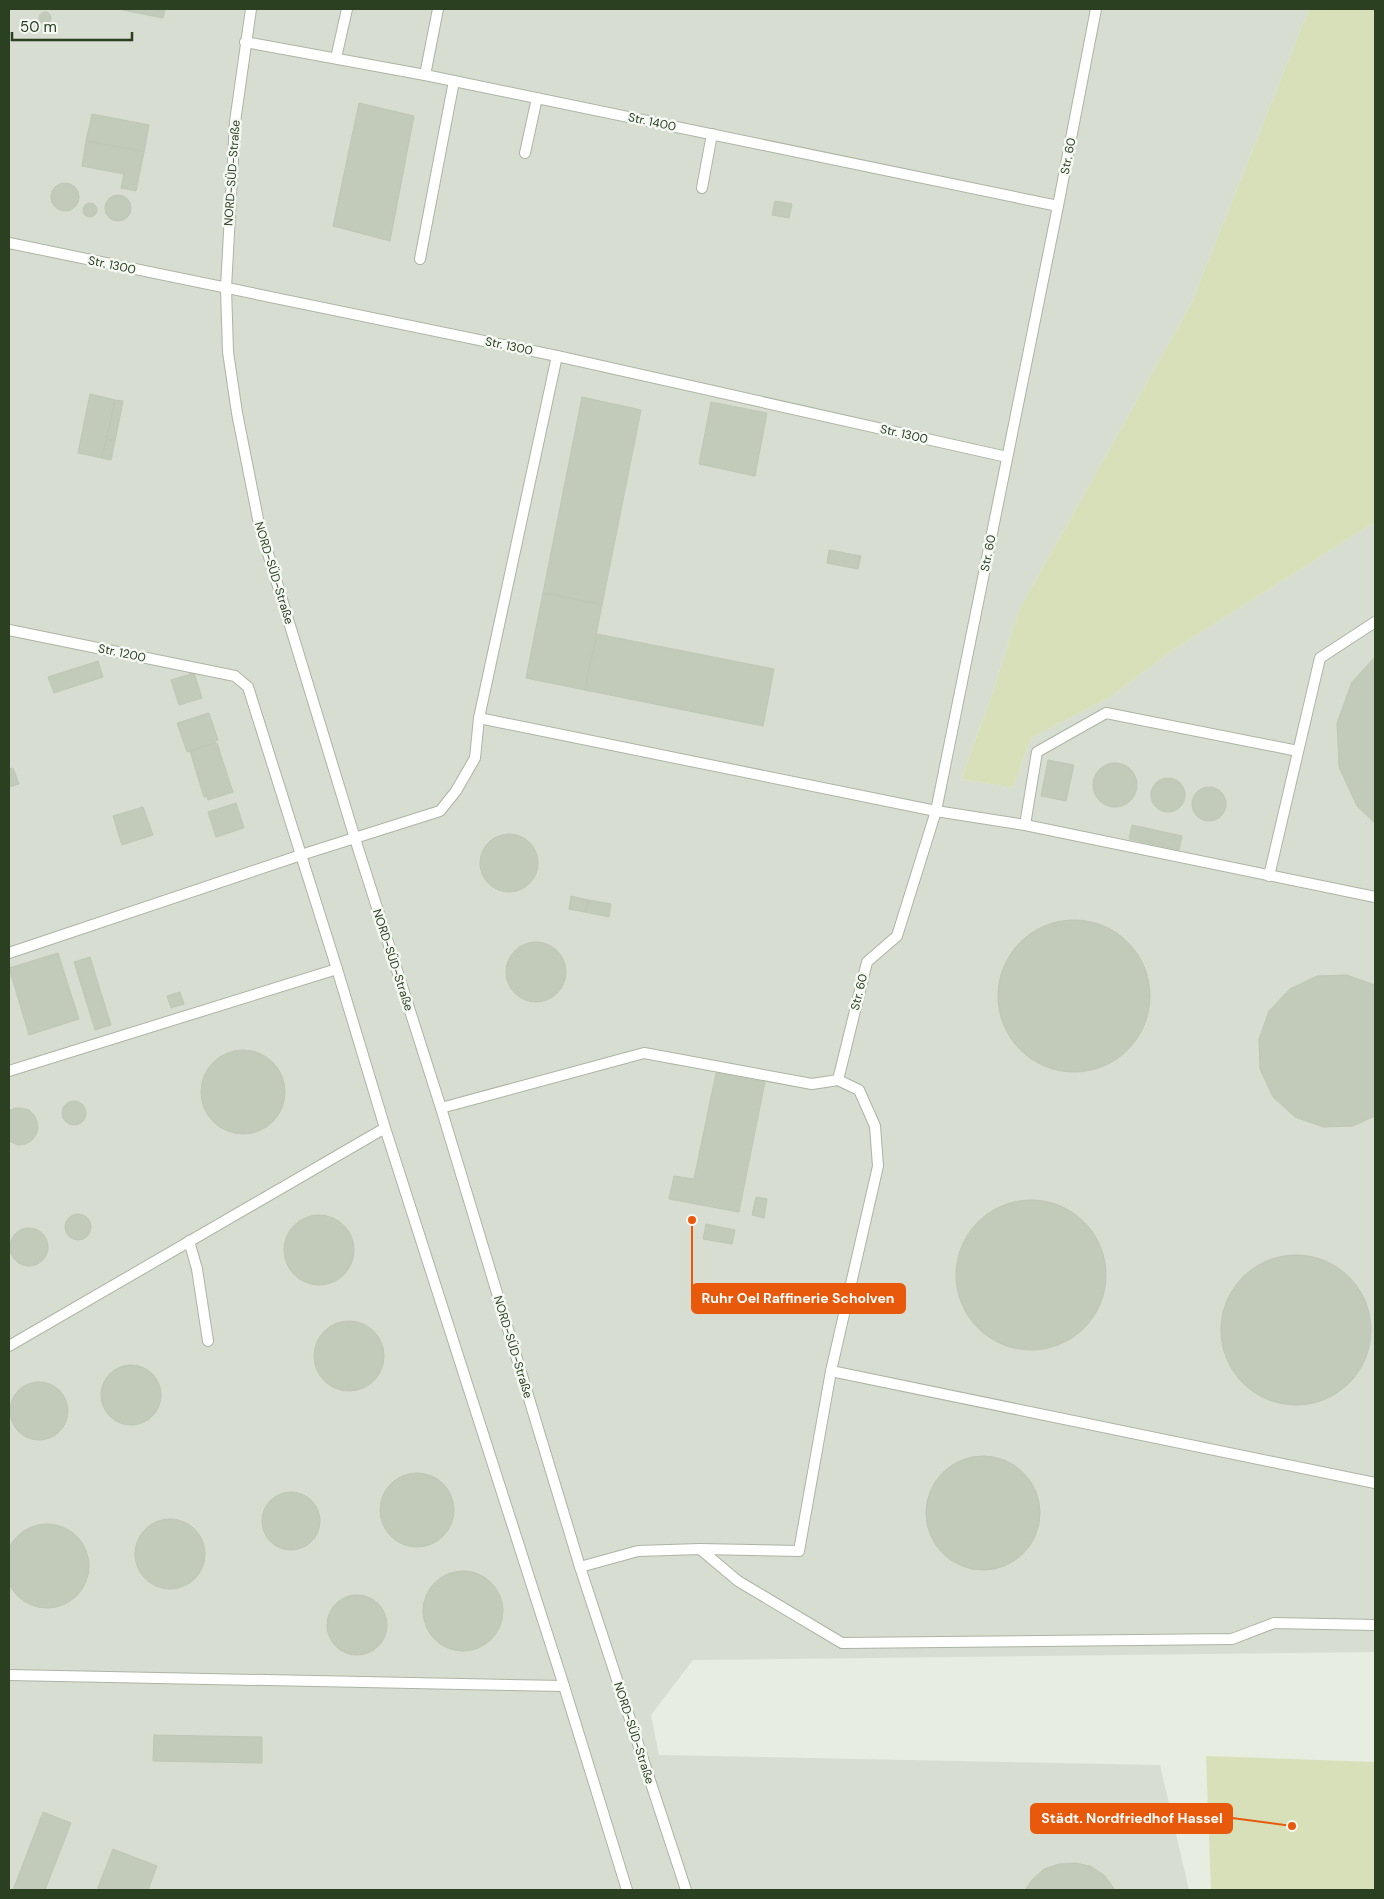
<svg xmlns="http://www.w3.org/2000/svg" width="1384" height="1899" viewBox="0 0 1384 1899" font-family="'DM Sans',sans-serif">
  <rect width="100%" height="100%" fill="#e8ede2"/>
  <path fill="#d7ddd0" d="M 9,9 L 1309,9 L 1191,304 L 1019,610 L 993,692 L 961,779 L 1013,788 L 1031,738 L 1107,699 L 1173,650 L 1375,522 L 1375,1652 L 693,1660 L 651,1715 L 659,1755 L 1160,1765 L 1189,1890 L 9,1890 Z"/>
  <g fill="#d8e0b9">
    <path d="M 1309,9 L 1375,9 L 1375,522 L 1173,650 L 1107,699 L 1031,738 L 1013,788 L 961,779 L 993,692 L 1019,610 L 1191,304 Z"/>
    <path d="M 1206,1756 L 1375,1762 L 1375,1890 L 1211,1890 Z"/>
  </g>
  <g fill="#c2cbba" stroke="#bdc7b4">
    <path d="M 118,9 L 165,9 L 163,18 Z"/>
    <circle cx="45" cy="18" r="6"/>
    <path d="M 359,103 L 414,116 L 390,241 L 333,226 Z"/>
    <path d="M 92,114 L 149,125 L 144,152 L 86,141 Z"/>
    <path d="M 86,141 L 144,152 L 136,191 L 121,188 L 124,174 L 82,166 Z"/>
    <circle cx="65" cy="197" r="14"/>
    <circle cx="118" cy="208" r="13"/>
    <path d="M 775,201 L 792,204 L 789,218 L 772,215 Z"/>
    <circle cx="90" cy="210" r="7"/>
    <path d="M 90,394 L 115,400 L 102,458 L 78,453 Z"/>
    <path d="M 582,397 L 641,410 L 602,605 L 543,593 Z"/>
    <path d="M 115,400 L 123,401 L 115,441 L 107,439 Z"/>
    <path d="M 711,402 L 767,413 L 755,476 L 699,464 Z"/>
    <path d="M 106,439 L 115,441 L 111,460 L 102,458 Z"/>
    <path d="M 829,550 L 861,556 L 858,569 L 827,563 Z"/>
    <path d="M 543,593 L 602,605 L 585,690 L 526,678 Z"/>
    <path d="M 597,634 L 774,669 L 763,726 L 585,690 Z"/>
    <path d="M 1375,657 L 1375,823 L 1357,806 L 1339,767 L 1337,723 L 1352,682 Z"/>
    <path d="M 98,661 L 103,677 L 54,693 L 48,677 Z"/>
    <path d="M 194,673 L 202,698 L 179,705 L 171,680 Z"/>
    <path d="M 209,713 L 218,740 L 215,741 L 215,743 L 187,752 L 177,723 Z"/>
    <path d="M 215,743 L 217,743 L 233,792 L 208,800 L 207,796 L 204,797 L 190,751 Z"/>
    <path d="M 1048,760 L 1074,765 L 1066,801 L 1041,796 Z"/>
    <circle cx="1115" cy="785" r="22"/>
    <path d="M 13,768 L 19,784 L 9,787 L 9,769 Z"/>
    <circle cx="1168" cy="795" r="17"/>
    <circle cx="1209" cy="804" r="17"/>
    <path d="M 236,803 L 244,828 L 216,837 L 208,812 Z"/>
    <path d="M 143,807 L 153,835 L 122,845 L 113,816 Z"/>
    <path d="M 1132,825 L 1182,836 L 1179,850 L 1129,839 Z"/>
    <circle cx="509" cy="863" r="29"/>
    <path d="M 571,896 L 588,900 L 585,912 L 569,909 Z"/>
    <path d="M 588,900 L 611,904 L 609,917 L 585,912 Z"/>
    <circle cx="1074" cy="996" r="76"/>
    <circle cx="536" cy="972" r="30"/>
    <path d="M 58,953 L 79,1019 L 29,1035 L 9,968 Z"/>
    <path d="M 90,957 L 111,1025 L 95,1030 L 74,962 Z"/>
    <path d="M 1347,975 L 1375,985 L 1375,1116 L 1353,1126 L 1323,1127 L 1295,1117 L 1273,1097 L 1260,1069 L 1259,1039 L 1269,1011 L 1290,989 L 1317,976 Z"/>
    <path d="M 180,992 L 184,1004 L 171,1008 L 167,996 Z"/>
    <circle cx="243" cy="1092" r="42"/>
    <path d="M 716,1073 L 765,1082 L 739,1212 L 669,1199 L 674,1176 L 694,1179 Z"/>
    <circle cx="74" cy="1113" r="12"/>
    <path d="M 15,1108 L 22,1108 L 29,1110 L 34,1115 L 37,1121 L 38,1128 L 36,1135 L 31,1141 L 25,1144 L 18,1145 L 9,1141 L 9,1111 Z"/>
    <path d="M 756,1197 L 767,1199 L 764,1218 L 752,1215 Z"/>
    <circle cx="1031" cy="1275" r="75"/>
    <circle cx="78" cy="1227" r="13"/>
    <circle cx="319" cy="1250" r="35"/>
    <path d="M 706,1224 L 735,1230 L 732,1244 L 703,1239 Z"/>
    <circle cx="29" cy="1247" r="19"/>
    <circle cx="1296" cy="1330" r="75"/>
    <circle cx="349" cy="1356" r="35"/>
    <circle cx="131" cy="1395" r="30"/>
    <circle cx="39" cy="1411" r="29"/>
    <circle cx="983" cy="1513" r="57"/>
    <circle cx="417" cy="1510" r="37"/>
    <circle cx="291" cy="1521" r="29"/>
    <circle cx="170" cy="1554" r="35"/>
    <circle cx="47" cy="1566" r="42"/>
    <circle cx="463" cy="1611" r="40"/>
    <circle cx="357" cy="1625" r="30"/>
    <path d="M 154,1735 L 262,1737 L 262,1763 L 153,1761 Z"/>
    <path d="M 43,1812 L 71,1823 L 45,1890 L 13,1890 Z"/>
    <path d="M 113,1849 L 157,1866 L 148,1890 L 97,1890 Z"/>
    <path d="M 1075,1863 L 1090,1866 L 1104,1875 L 1115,1890 L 1025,1890 L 1032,1880 L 1044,1869 L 1059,1864 Z"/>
  </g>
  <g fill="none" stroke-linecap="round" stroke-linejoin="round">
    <defs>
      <g id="service">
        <path d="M 251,9 L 235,122 L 226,288 L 228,352 L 237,413 L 259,524 L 357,845 L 441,1108 L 580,1567 L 686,1890"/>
        <path d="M 245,42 L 425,75 L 1058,206"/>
        <path d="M 336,58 L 347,9"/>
        <path d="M 425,75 L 438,9"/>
        <path d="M 525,153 L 537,98"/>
        <path d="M 702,188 L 712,134"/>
        <path d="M 9,243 L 557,356 L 1007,457"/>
        <path d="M 420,259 L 454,81"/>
        <path d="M 9,630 L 235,676 L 248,687 L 337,969 L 385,1128 L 564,1686 L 627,1890"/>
        <path d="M 479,718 L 936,811 L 1025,825 L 1375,897"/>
        <path d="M 1025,825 L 1037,752 L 1106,713 L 1298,751"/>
        <path d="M 1269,876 L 1320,658 L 1375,622"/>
        <path d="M 9,953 L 301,855 L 440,811 L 456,791 L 475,758 L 479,718 L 557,356"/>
        <path d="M 9,1071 L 337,969"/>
        <path d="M 838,1080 L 867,962 L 897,936 L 936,811 L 1058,206 L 1096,9"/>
        <path d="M 441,1108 L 644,1053 L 812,1084 L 838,1080 L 859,1090 L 875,1126 L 878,1166 L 831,1371 L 799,1551 L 700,1549"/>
        <path d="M 189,1241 L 197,1269 L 208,1341"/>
        <path d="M 9,1346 L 385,1128"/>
        <path d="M 831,1371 L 1375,1483"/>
        <path d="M 580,1567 L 638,1551 L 700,1549 L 738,1581 L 842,1643 L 1232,1639 L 1274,1623 L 1375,1625"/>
        <path d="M 9,1675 L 564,1686"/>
      </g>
    </defs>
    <use href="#service" stroke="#acb5a4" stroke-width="12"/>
    <use href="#service" stroke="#fff" stroke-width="10"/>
  </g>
  <g text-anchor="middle" stroke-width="5" stroke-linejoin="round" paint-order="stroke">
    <g font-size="12" fill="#2b3f21" stroke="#f6f9f3">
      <text transform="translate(652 122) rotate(12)" y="4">Str. 1400</text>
      <text transform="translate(1068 156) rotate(-79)" y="4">Str. 60</text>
      <text transform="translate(232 173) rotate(-86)" y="4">NORD-SÜD-Straße</text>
      <text transform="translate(112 265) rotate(12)" y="4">Str. 1300</text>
      <text transform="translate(509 346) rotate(12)" y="4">Str. 1300</text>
      <text transform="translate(904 434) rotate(13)" y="4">Str. 1300</text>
      <text transform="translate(988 553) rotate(-79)" y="4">Str. 60</text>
      <text transform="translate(274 573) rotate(73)" y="4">NORD-SÜD-Straße</text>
      <text transform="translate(122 653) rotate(12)" y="4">Str. 1200</text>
      <text transform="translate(393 960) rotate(72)" y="4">NORD-SÜD-Straße</text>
      <text transform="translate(859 992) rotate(-76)" y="4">Str. 60</text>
      <text transform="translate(513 1347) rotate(73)" y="4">NORD-SÜD-Straße</text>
      <text transform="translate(634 1733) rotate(72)" y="4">NORD-SÜD-Straße</text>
    </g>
  </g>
  <path fill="none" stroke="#e8590c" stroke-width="2" d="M692 1220L692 1298M1292 1826L1232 1818"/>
  <g fill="#e8590c" stroke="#f6f9f3" stroke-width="2">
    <circle cx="692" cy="1220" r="5"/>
    <circle cx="1292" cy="1826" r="5"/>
  </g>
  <g fill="#e8590c" stroke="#e8590c" stroke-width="2">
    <rect x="692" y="1284" width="213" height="29" rx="5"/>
    <rect x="1031" y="1804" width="201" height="29" rx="5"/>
  </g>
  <g font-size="14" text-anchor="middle" font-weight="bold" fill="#fff">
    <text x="798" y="1303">Ruhr Oel Raffinerie Scholven</text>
    <text x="1132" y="1823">Städt. Nordfriedhof Hassel</text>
  </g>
  <rect width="1384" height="1899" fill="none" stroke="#2b3f21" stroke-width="20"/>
  <path d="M12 32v8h120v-8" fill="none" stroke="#2b3f21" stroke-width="2.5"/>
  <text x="20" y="32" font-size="15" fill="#2b3f21" stroke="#f6f9f3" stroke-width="4" paint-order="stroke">50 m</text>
</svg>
